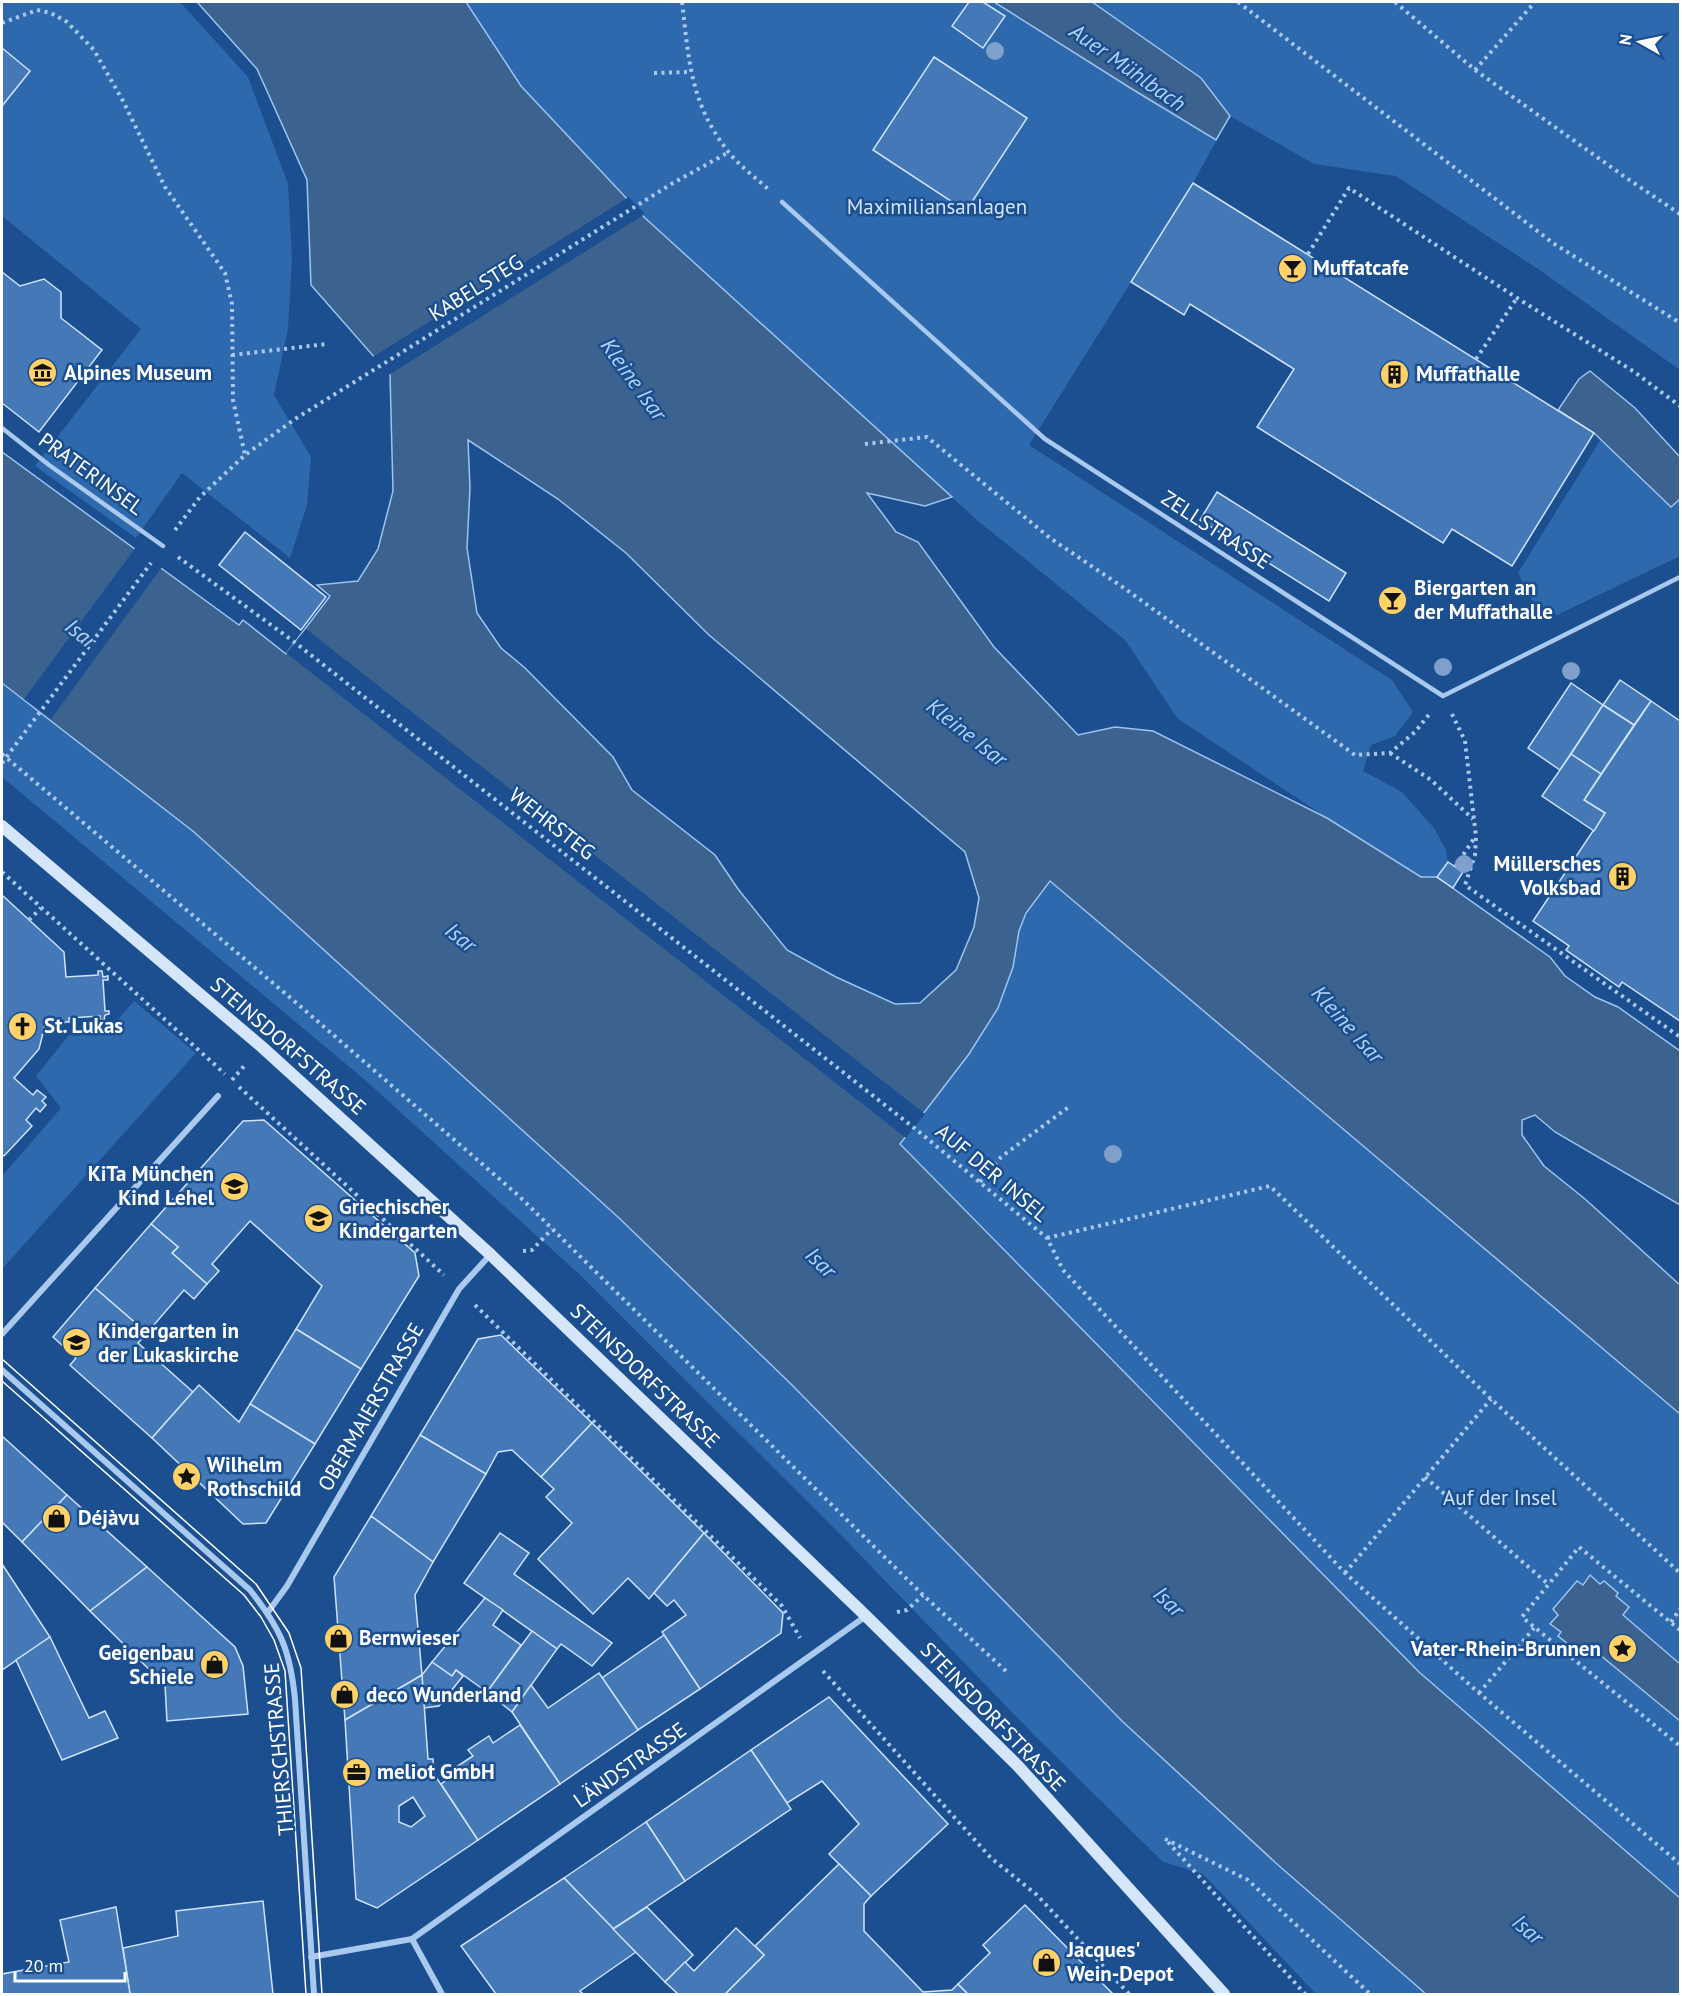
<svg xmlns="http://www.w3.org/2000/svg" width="1682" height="1996" viewBox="0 0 1682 1996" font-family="'PT Sans',sans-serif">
  <rect width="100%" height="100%" fill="#1b4f8f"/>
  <g fill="#2e69ad">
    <path d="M 2,2 L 180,2 L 248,77 L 288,184 L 292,257 L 288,329 L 274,395 L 311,457 L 307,505 L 290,558 L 182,473 L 136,538 L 35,466 L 141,329 L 2,216 Z"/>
    <path d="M 466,2 L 1680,2 L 1680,370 L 1541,271 L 1396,176 L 1314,164 L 1230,116 L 1193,183 L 1029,445 L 1392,680 L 1413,712 L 1395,736 L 1371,745 L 1363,771 L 1402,792 L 1434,828 L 1446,850 L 1448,862 L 1437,877 L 1421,877 L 1327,818 L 1177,718 L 1125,640 L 977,520 L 645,218 L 521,86 Z"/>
    <path d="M 1601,439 L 1671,507 L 1680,499 L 1680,556 L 1557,615 L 1532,600 L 1518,573 Z"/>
    <path d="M 2,683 L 194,832 L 619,1218 L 791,1384 L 1122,1721 L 1277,1864 L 1426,1994 L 1316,1994 L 1203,1874 L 1163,1862 L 1034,1735 L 842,1536 L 579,1274 L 365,1080 L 2,777 Z"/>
    <path d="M 1050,881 L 1680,1414 L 1680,1898 L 1419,1672 L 900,1144 L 969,1054 L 1013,967 L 1019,931 L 1026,913 Z"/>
    <path d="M 134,1001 L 196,1053 L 2,1269 L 2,1176 L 61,1108 L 36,1076 L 69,1035 L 111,1028 Z"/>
  </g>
  <g fill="#3c6290" stroke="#9cc4f0" stroke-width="1.5" fill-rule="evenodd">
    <path d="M 197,2 L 466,2 L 521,86 L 645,218 L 952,497 L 925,506 L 867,493 L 896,532 L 918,542 L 994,647 L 1078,735 L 1115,727 L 1153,731 L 1327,818 L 1421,877 L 1437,877 L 1550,957 L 1565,976 L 1595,997 L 1618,1007 L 1680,1051 L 1680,1205 L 1555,1132 L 1535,1115 L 1522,1120 L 1522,1135 L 1544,1166 L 1585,1199 L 1680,1285 L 1680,1414 L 1050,881 L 1026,913 L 1019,931 L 1013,967 L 998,1008 L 969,1054 L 900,1144 L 1419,1672 L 1680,1898 L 1680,1994 L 1426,1994 L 1277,1864 L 1122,1721 L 791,1384 L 619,1218 L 194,832 L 2,683 L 2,452 L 239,625 L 243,620 L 286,654 L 330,596 L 317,585 L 358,581 L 378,549 L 393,491 L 390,375 L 311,285 L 307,180 L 257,69 ZM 468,440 L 558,499 L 626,553 L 709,635 L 965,852 L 979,898 L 974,927 L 956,970 L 920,1003 L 895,1004 L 836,977 L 787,950 L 738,889 L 715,855 L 632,790 L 613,757 L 525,668 L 501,648 L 477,613 L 467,548 L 470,488 Z"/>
    <path d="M 994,2 L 1092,2 L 1201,78 L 1230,116 L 1216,140 L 1132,89 Z"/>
    <path d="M 1590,371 L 1635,408 L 1680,457 L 1680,499 L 1671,507 L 1594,433 L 1558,410 L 1579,379 Z"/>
    <path d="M 1590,1575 L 1600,1584 L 1604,1581 L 1618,1593 L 1616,1596 L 1629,1607 L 1623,1615 L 1680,1664 L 1680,1721 L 1594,1650 L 1588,1655 L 1576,1645 L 1573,1648 L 1558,1636 L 1561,1632 L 1550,1624 L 1558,1615 L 1553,1609 L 1577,1581 L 1583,1585 Z"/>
  </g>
  <g fill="#1b4f8f">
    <path d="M 629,197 L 645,214 L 387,376 L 371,358 Z"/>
    <path d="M 136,547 L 162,567 L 51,719 L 24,699 Z"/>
    <path d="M 306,629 L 925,1114 L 906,1138 L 286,653 Z"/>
  </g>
  <g fill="#4478b7" stroke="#cfe3fa" stroke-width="1.5" fill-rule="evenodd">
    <path d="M 969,2 L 983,2 L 1005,16 L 983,48 L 952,26 Z"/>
    <path d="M 2,48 L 30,71 L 2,106 Z"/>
    <path d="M 934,57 L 1027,118 L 966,211 L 873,150 Z"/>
    <path d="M 1193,183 L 1594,433 L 1512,566 L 1452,529 L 1443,543 L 1257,427 L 1294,369 L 1190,304 L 1184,315 L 1131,282 Z"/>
    <path d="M 2,272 L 20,286 L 44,279 L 61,292 L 61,318 L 102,350 L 39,432 L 2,403 Z"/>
    <path d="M 1217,492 L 1346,573 L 1329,601 L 1200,520 Z"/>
    <path d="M 245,532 L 326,597 L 301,630 L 219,565 Z"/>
    <path d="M 1620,680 L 1651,701 L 1634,725 L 1603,705 Z"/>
    <path d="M 1571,683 L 1603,705 L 1560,770 L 1528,748 Z"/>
    <path d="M 1651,701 L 1680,721 L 1680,1021 L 1622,982 L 1619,987 L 1566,950 L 1569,946 L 1533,921 L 1605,813 L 1584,800 Z"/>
    <path d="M 1603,705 L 1634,725 L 1601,774 L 1571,754 Z"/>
    <path d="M 1571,754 L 1601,774 L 1584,800 L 1605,813 L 1594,831 L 1542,796 Z"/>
    <path d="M 1448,862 L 1463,872 L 1453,888 L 1437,877 Z"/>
    <path d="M 2,895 L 64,952 L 66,977 L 98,975 L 98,971 L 102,971 L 103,977 L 108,976 L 108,980 L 103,980 L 105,1011 L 109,1011 L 109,1014 L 105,1015 L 104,1020 L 100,1020 L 100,1016 L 69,1018 L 69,1022 L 65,1022 L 61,1027 L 55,1029 L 49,1027 L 46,1021 L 39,1049 L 14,1078 L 33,1095 L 37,1090 L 46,1097 L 42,1101 L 46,1105 L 40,1112 L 36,1108 L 26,1120 L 32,1126 L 4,1156 L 2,1154 Z"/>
    <path d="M 264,1120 L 415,1253 L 419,1276 L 361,1369 L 296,1329 L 322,1286 L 250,1221 L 212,1264 L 219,1271 L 207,1284 L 172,1253 L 178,1247 L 151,1224 L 243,1121 Z"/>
    <path d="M 151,1224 L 178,1247 L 172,1253 L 207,1284 L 194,1299 L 184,1290 L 147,1333 L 95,1288 Z"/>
    <path d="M 95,1288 L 147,1333 L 138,1343 L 193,1392 L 152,1438 L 72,1367 L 70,1365 L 76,1358 L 53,1337 Z"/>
    <path d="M 296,1329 L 361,1369 L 315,1444 L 250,1404 Z"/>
    <path d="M 501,1335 L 592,1423 L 541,1477 L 512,1450 L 498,1452 L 486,1474 L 420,1435 L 478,1339 Z"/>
    <path d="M 199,1385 L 239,1422 L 250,1404 L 315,1444 L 266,1523 L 243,1524 L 152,1438 Z"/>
    <path d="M 592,1423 L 704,1533 L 649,1599 L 628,1578 L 593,1614 L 538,1559 L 572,1523 L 546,1497 L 554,1489 L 541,1477 Z"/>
    <path d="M 420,1435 L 486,1474 L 433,1562 L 371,1516 Z"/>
    <path d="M 2,1436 L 67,1495 L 22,1542 L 2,1522 Z"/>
    <path d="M 67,1495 L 147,1567 L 90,1611 L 22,1542 Z"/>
    <path d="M 371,1516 L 433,1562 L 415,1595 L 422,1675 L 345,1720 L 334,1577 Z"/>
    <path d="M 500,1533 L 529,1553 L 514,1574 L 612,1643 L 592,1666 L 561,1644 L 557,1649 L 464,1583 Z"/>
    <path d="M 704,1533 L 783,1613 L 781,1633 L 700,1689 L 662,1632 L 686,1615 L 674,1600 L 667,1606 L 654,1593 Z"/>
    <path d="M 2,1564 L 50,1637 L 2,1670 Z"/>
    <path d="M 147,1567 L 235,1647 L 243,1666 L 248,1714 L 167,1721 L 165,1685 L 90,1611 Z"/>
    <path d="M 485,1598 L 503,1610 L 493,1625 L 521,1645 L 487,1692 L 456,1670 L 452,1676 L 432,1662 Z"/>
    <path d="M 532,1631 L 557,1649 L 512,1712 L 487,1692 Z"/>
    <path d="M 664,1635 L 700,1689 L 638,1730 L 602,1678 Z"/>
    <path d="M 50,1637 L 89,1718 L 105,1711 L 118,1738 L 62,1760 L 16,1660 Z"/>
    <path d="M 432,1662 L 452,1676 L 456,1670 L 463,1676 L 439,1706 L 424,1708 L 422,1675 Z"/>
    <path d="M 599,1673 L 638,1730 L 560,1784 L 512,1712 L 531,1685 L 548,1708 Z"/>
    <path d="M 422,1675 L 428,1759 L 433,1759 L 434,1774 L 478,1840 L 377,1908 L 356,1899 L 345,1720 ZM 413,1797 L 425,1816 L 411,1827 L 399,1822 L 399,1806 Z"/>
    <path d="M 829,1697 L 948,1824 L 871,1896 L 829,1854 L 859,1824 L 822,1781 L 787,1803 L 751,1750 Z"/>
    <path d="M 520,1725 L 560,1784 L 478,1840 L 441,1784 L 453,1776 L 450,1771 L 473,1756 L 468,1750 L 489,1736 L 493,1743 Z"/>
    <path d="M 751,1750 L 791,1809 L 685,1881 L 646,1822 Z"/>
    <path d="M 646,1822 L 685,1881 L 613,1929 L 564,1878 Z"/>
    <path d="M 839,1864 L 871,1896 L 864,1904 L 864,1931 L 923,1992 L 952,1990 L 958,1984 L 968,1994 L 725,1994 L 764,1955 L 755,1946 Z"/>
    <path d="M 564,1878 L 636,1952 L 580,1991 L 583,1994 L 496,1994 L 461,1946 Z"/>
    <path d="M 263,1901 L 273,1994 L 130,1994 L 123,1948 L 178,1936 L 176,1911 Z"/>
    <path d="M 1025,1905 L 1096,1977 L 1113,1994 L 968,1994 L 958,1984 L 990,1953 L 983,1945 Z"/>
    <path d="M 116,1907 L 130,1994 L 2,1994 L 2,1974 L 69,1962 L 60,1920 Z"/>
    <path d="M 647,1907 L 693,1955 L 665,1982 L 613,1929 Z"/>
    <path d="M 736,1928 L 764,1955 L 725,1994 L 678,1994 L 665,1982 L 685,1962 L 694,1971 Z"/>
  </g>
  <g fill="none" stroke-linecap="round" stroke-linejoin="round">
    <g stroke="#a9c9ee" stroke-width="4" stroke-dasharray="3 4.5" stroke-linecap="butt">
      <path d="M 682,2 C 689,60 690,102 727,150 C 738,165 755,177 768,189"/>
      <path d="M 1238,2 L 1553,243 L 1680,323"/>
      <path d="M 1395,2 L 1475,70 L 1625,177 L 1680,214"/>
      <path d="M 2,23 L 37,10 L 51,13 L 67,22 L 94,50 L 123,101 L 165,187 L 225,273 L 232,304 L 233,400 L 245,455"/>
      <path d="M 1475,70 L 1535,2"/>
      <path d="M 654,73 L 690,72"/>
      <path d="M 1308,254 L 1349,188 L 1517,298 L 1633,371 L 1680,406"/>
      <path d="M 232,355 L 327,344"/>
      <path d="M 1476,359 L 1517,298"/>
      <path d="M 865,444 L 927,437 L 1050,538 L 1124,588 L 1355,755 L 1390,753 L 1415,732 L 1431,712"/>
      <path d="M 175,530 L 200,497 L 245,455 L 295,419 L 673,183 L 729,152"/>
      <path d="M 178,557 L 293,641 L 918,1131 L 1047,1238 L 1063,1270 L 1345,1573 L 1479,1693 L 1680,1864"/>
      <path d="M 1452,714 L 1465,741 L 1476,837 L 1475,855 L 1465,885 L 1680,1037"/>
      <path d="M 1390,753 L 1431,780 L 1473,819"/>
      <path d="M 2,754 L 293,1000 L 519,1196 L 923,1595 L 1006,1671"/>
      <path d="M 2,763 L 151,563"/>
      <path d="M 1455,867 L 1475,837"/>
      <path d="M 2,872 L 225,1074"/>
      <path d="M 29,920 L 41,908"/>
      <path d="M 232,1080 L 245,1065"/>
      <path d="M 239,1087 L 444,1275"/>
      <path d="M 980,1182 L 1001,1157 L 1070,1106"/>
      <path d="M 1047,1238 L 1270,1186 L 1491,1399 L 1680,1573"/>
      <path d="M 523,1251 L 532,1250 L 552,1229"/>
      <path d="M 475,1305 L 782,1606 L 800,1638"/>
      <path d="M 1425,1477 L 1548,1584"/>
      <path d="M 1345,1573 L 1491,1399"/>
      <path d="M 897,1612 L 907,1610 L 923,1595"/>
      <path d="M 1671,1622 L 1680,1609"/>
      <path d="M 1680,1630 L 1579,1547 L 1522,1617 L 1680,1746"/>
      <path d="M 823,1671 L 991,1858 L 1037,1895 L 1129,1994"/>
      <path d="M 1479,1693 L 1534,1628"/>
      <path d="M 1165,1839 L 1248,1880 L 1370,1994"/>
      <path d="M 1168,1842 L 1305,1994"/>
    </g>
    <g stroke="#a9c9ee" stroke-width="4.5">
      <path d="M 782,202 L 1045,439 L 1443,696 L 1680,577"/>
      <path d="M 2,428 L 49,465 L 163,546"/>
    </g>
    <g stroke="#a9c9ee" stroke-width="6">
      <path d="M 2,1334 L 218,1096"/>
      <path d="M 2,1370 L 250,1590 C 280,1628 290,1649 295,1699 L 314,1994"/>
      <path d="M 268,1612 L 287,1586 L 459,1289 L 490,1255"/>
      <path d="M 412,1939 L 442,1994"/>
      <path d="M 311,1957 L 412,1939 L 866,1616"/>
    </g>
    <path stroke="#d6e6fa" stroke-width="12" d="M 2,826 L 262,1047 L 491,1255 L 866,1616 L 1018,1766 L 1224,1994"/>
    <g stroke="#fff" stroke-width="1.5">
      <path d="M 2,1359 L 256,1584 L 289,1633 L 301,1668 L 322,1994"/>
      <path d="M 2,1381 L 244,1595 L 261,1617 L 274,1640 L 285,1671 L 306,1994"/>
    </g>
  </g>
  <g fill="#7ea0ca">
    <circle cx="995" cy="51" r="9"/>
    <circle cx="1443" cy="667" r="9"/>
    <circle cx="1571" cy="671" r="9"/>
    <circle cx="1464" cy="864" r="9"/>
    <circle cx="1113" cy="1154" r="9"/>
  </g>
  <defs>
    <symbol id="bar-disc" viewBox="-11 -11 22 22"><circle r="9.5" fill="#ffd166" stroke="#1b4f8f"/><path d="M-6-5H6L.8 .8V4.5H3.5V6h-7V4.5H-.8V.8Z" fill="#111"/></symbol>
    <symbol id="museum-disc" viewBox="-11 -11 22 22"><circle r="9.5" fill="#ffd166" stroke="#1b4f8f"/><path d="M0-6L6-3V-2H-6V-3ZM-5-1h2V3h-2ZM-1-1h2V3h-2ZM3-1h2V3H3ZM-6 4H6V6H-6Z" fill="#111"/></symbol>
    <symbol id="building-disc" viewBox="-11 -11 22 22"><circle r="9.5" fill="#ffd166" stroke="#1b4f8f"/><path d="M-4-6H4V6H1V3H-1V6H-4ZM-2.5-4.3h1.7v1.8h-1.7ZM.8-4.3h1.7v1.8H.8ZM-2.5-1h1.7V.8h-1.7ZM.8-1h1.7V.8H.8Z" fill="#111"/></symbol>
    <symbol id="church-disc" viewBox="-11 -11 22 22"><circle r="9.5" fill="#ffd166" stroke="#1b4f8f"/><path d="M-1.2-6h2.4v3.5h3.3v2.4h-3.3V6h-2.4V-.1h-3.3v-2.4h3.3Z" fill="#111"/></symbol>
    <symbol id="school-disc" viewBox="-11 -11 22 22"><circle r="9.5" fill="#ffd166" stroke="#1b4f8f"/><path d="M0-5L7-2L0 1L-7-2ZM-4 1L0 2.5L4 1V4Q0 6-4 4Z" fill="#111"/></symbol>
    <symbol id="sight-disc" viewBox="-11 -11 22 22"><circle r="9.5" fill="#ffd166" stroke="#1b4f8f"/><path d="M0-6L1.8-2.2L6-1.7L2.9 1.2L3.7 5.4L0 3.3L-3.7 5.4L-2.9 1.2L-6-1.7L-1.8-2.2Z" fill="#111"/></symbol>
    <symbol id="shop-disc" viewBox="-11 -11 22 22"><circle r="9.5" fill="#ffd166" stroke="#1b4f8f"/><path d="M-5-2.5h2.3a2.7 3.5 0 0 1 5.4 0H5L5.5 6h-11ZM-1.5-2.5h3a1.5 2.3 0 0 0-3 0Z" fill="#111"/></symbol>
    <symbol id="office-disc" viewBox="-11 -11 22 22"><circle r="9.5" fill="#ffd166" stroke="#1b4f8f"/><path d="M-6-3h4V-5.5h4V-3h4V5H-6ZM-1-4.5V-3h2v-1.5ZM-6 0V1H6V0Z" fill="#111"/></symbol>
  </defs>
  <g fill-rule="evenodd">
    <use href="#bar-disc" x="1276" y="252" width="33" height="33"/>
    <use href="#museum-disc" x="26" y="356" width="33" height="33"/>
    <use href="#building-disc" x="1378" y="358" width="33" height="33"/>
    <use href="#bar-disc" x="1376" y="584" width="33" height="33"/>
    <use href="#building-disc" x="1606" y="860" width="33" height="33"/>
    <use href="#church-disc" x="6" y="1010" width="33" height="33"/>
    <use href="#school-disc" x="218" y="1170" width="33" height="33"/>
    <use href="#school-disc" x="302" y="1202" width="33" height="33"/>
    <use href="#school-disc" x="60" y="1326" width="33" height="33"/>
    <use href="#sight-disc" x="170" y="1460" width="33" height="33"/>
    <use href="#shop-disc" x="40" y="1502" width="33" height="33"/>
    <use href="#shop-disc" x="322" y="1622" width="33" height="33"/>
    <use href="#sight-disc" x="1606" y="1632" width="33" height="33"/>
    <use href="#shop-disc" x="198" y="1648" width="33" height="33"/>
    <use href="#shop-disc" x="328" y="1678" width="33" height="33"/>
    <use href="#office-disc" x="340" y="1756" width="33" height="33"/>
    <use href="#shop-disc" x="1030" y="1946" width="33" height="33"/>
  </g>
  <g text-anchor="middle" stroke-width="5" stroke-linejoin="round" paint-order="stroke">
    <g font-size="21" fill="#cfe3fa" stroke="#1b4f8f">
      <text x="937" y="214">Maximiliansanlagen</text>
      <text x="1500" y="1505">Auf der Insel</text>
    </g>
    <g font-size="21" font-weight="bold" fill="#fff" stroke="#1b4f8f" text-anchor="start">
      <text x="1313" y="275">Muffatcafe</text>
      <text x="64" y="380">Alpines Museum</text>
      <text x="1416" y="381">Muffathalle</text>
      <text x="1414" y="595">Biergarten an<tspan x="1414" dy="24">der Muffathalle</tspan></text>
      <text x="1601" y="871" text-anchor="end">Müllersches<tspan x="1601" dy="24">Volksbad</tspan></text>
      <text x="44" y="1033">St. Lukas</text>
      <text x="214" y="1181" text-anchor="end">KiTa München<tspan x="214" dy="24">Kind Lehel</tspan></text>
      <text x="339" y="1214">Griechischer<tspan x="339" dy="24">Kindergarten</tspan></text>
      <text x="98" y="1338">Kindergarten in<tspan x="98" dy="24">der Lukaskirche</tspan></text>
      <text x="207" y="1472">Wilhelm<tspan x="207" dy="24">Rothschild</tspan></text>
      <text x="78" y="1525">Déjàvu</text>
      <text x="359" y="1645">Bernwieser</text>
      <text x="1601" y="1656" text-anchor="end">Vater-Rhein-Brunnen</text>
      <text x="194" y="1660" text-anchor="end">Geigenbau<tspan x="194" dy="24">Schiele</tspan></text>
      <text x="366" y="1702">deco Wunderland</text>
      <text x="377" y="1779">meliot GmbH</text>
      <text x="1067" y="1957">Jacques'<tspan x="1067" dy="24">Wein-Depot</tspan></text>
    </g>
    <g font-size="21" fill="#fff" stroke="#1b4f8f">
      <text transform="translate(476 288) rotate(-32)" y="7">KABELSTEG</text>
      <text transform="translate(91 474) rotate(36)" y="7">PRATERINSEL</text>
      <text transform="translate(1216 530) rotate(33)" y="7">ZELLSTRASSE</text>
      <text transform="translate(552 824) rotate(38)" y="7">WEHRSTEG</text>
      <text transform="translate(288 1046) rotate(41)" y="7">STEINSDORFSTRASSE</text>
      <text transform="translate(992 1173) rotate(40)" y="7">AUF DER INSEL</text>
      <text transform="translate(645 1376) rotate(44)" y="7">STEINSDORFSTRASSE</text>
      <text transform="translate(371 1407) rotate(-60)" y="7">OBERMAIERSTRASSE</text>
      <text transform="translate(993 1717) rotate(46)" y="7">STEINSDORFSTRASSE</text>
      <text transform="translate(279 1749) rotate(-95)" y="7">THIERSCHSTRASSE</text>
      <text transform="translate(630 1765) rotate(-35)" y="7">LÄNDSTRASSE</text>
    </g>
    <g font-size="22" font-style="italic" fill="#b5d3f5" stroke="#1b4f8f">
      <text transform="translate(1128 67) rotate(35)" y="8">Auer Mühlbach</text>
      <text transform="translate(634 379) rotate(54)" y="8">Kleine Isar</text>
      <text transform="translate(81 633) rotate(39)" y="8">Isar</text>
      <text transform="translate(967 732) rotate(38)" y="8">Kleine Isar</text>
      <text transform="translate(461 937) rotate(39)" y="8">Isar</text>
      <text transform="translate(1348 1024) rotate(48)" y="8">Kleine Isar</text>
      <text transform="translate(821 1262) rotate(44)" y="8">Isar</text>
      <text transform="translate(1169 1601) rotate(44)" y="8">Isar</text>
      <text transform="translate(1528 1929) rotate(41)" y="8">Isar</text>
    </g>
  </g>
  <rect width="1682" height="1996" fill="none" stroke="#ffffff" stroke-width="6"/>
  <g transform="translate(1640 42) rotate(279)" stroke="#1b4f8f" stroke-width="4.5" paint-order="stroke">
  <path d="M0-4.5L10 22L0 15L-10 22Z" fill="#ffffff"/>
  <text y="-9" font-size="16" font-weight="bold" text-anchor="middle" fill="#ffffff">N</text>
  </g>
  <path d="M15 1972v9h110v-9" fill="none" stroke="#ffffff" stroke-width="3"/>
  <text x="24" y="1972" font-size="18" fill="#ffffff" stroke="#1b4f8f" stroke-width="4.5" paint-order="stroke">20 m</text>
</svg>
